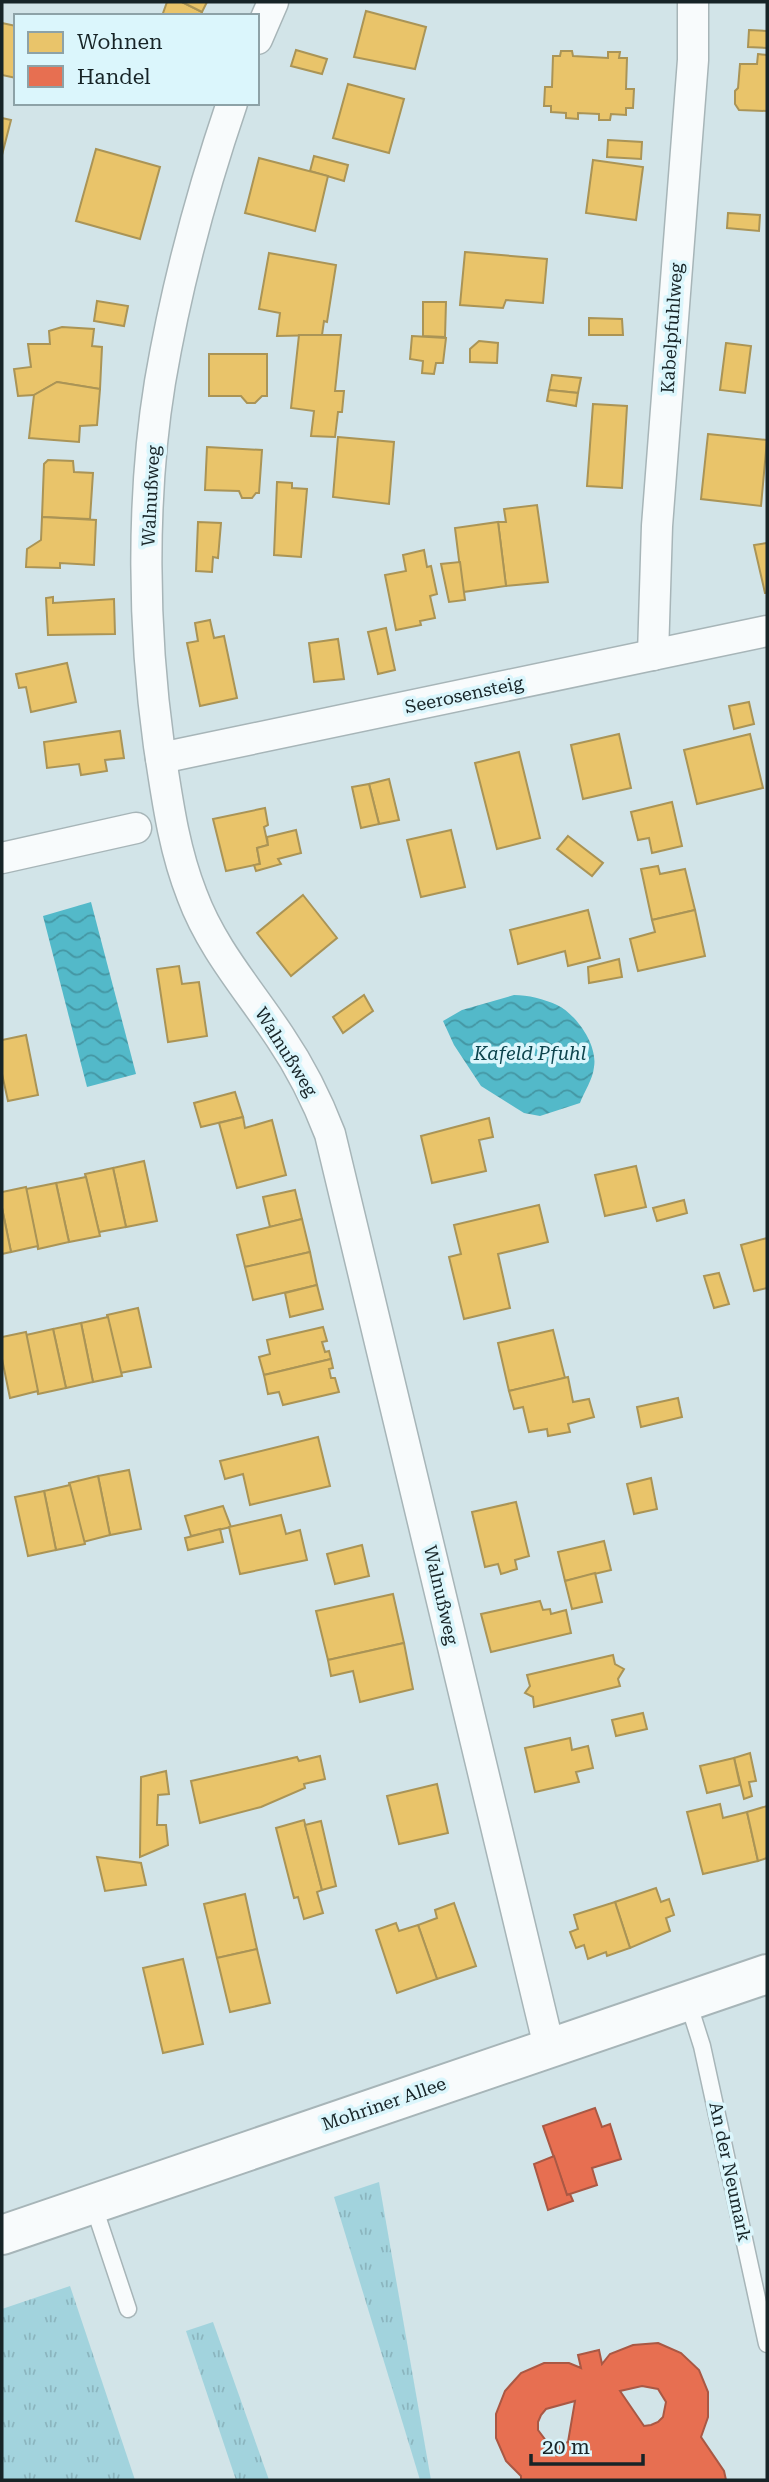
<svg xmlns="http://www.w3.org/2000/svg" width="769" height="2482" viewBox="0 0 769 2482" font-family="'Roboto Serif',serif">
  <defs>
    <pattern id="grass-tufts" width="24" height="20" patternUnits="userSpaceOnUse" patternTransform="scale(1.75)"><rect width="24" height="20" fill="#a2d3dd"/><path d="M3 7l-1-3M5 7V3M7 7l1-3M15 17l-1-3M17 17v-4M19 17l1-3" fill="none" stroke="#8bb5be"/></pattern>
    <pattern id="water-waves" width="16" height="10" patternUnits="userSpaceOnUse" patternTransform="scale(1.75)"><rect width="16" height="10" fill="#53b9c9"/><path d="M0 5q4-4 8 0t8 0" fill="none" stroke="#4496a3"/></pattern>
  </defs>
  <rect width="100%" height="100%" fill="#d2e4e8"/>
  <g fill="url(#grass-tufts)">
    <path d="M 379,2182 L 431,2480 L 420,2480 L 334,2197 Z"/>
    <path d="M 70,2286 L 135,2480 L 2,2480 L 2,2309 Z"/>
    <path d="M 213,2322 L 269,2480 L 236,2480 L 186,2331 Z"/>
  </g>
  <g fill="url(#water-waves)">
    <path d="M 91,902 L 136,1074 L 87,1087 L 43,916 Z"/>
    <path d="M 514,995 C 528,995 544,999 557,1005 C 576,1014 598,1045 594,1067 C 593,1079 584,1092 580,1103 L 540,1116 L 524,1113 L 481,1086 L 454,1045 L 443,1021 L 462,1010 Z"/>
  </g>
  <g fill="#e9c46a" stroke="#aa9456" stroke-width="2">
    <path d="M 167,2 L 182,2 L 202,12 L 201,16 L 162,16 Z"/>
    <path d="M 182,2 L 207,2 L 202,12 Z"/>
    <path d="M 366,11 L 426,27 L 415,69 L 354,57 Z"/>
    <path d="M 2,23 L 16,26 L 16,78 L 2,75 Z"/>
    <path d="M 749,30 L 767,31 L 767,48 L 748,47 Z"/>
    <path d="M 296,50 L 327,59 L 322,74 L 291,66 Z"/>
    <path d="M 561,51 L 572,51 L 573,56 L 608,58 L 608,52 L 620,52 L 619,58 L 627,58 L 626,89 L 634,89 L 633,108 L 626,108 L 626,115 L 611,114 L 610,120 L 599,120 L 599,114 L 578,113 L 578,119 L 566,118 L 566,113 L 551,112 L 551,106 L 544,106 L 545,87 L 552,87 L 553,56 L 560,56 Z"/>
    <path d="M 758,54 L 767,55 L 767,111 L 739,110 L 735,104 L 735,91 L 738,88 L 740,64 L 757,64 Z"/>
    <path d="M 348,84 L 404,99 L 389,153 L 333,138 Z"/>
    <path d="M 2,118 L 11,120 L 2,155 Z"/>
    <path d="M 608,140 L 642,142 L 641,159 L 607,157 Z"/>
    <path d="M 96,149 L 160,167 L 140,239 L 76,221 Z"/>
    <path d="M 314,156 L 348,165 L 344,181 L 310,171 Z"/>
    <path d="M 259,158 L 328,176 L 315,231 L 245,213 Z"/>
    <path d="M 593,160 L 643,167 L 636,220 L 586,213 Z"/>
    <path d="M 728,213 L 760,215 L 759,231 L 727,228 Z"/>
    <path d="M 465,252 L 547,259 L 543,303 L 506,300 L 503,308 L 460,305 Z"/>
    <path d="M 269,253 L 336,265 L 327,322 L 324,321 L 322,335 L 277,336 L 280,313 L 259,309 Z"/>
    <path d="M 97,301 L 128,306 L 124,326 L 94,321 Z"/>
    <path d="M 423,302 L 446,302 L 445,337 L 423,336 Z"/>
    <path d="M 589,318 L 622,319 L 623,335 L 589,335 Z"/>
    <path d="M 62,327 L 94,329 L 92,346 L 102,347 L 100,389 L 57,382 L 34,395 L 18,396 L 14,369 L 31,367 L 28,344 L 50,344 L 49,331 Z"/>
    <path d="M 299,335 L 341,335 L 335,391 L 344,391 L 342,412 L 338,412 L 335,437 L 311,436 L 314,411 L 291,408 Z"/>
    <path d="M 412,336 L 446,338 L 443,363 L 436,363 L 434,374 L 422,373 L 423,361 L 410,359 Z"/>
    <path d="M 479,341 L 498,343 L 497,363 L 470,362 L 470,349 Z"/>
    <path d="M 726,343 L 751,346 L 745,393 L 720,390 Z"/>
    <path d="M 209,354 L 267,354 L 267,396 L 262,396 L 255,403 L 247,403 L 241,396 L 209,396 Z"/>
    <path d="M 552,375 L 581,378 L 578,393 L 549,390 Z"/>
    <path d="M 57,382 L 100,389 L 97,425 L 80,426 L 79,442 L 29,438 L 34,395 Z"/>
    <path d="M 549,390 L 578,393 L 576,406 L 547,401 Z"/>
    <path d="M 593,404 L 627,406 L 622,488 L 587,486 Z"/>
    <path d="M 708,434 L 767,440 L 761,506 L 701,499 Z"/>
    <path d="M 338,437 L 394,442 L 389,504 L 333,497 Z"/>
    <path d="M 207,447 L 262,450 L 259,493 L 256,493 L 252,498 L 242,498 L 239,491 L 205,490 Z"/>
    <path d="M 48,460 L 73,461 L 74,472 L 93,473 L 90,519 L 42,517 L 44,464 Z"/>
    <path d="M 277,482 L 292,483 L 292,488 L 307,489 L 301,557 L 274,555 Z"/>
    <path d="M 537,505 L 548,582 L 506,586 L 498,522 L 506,522 L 504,509 Z"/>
    <path d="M 42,517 L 96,520 L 94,565 L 60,563 L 60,568 L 26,567 L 27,549 L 41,540 Z"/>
    <path d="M 198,522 L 221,523 L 218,558 L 213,557 L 212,572 L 196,571 Z"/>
    <path d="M 498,522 L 506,586 L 463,592 L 455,528 Z"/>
    <path d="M 767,543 L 767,593 L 765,593 L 754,545 Z"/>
    <path d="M 424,550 L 427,567 L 431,566 L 437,594 L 430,596 L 435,618 L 420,621 L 421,625 L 396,630 L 385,575 L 406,571 L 403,555 Z"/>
    <path d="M 460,562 L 465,600 L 449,602 L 441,564 Z"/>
    <path d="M 53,597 L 53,603 L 114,599 L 115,634 L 48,635 L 46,598 Z"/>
    <path d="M 210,620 L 214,638 L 224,636 L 237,698 L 200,706 L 187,643 L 198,641 L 195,623 Z"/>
    <path d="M 386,628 L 395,670 L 378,674 L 368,632 Z"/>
    <path d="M 338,639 L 344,679 L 314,682 L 309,643 Z"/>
    <path d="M 67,663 L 76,702 L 31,712 L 26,687 L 19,688 L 16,674 Z"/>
    <path d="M 749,702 L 754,724 L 734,729 L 729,706 Z"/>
    <path d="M 120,731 L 124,758 L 105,760 L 107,771 L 81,775 L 79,764 L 47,768 L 44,742 Z"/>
    <path d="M 619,734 L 631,788 L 583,799 L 571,745 Z"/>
    <path d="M 750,734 L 763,788 L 697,804 L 684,750 Z"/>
    <path d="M 519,752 L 540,838 L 497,849 L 475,763 Z"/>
    <path d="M 389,779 L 399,820 L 379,824 L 369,784 Z"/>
    <path d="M 369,784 L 379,824 L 361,828 L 352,787 Z"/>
    <path d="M 672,802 L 682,846 L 652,853 L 649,838 L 638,840 L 631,812 Z"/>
    <path d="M 265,808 L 268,825 L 264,827 L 268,845 L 257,848 L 260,864 L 226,871 L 213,819 Z"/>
    <path d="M 296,830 L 301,853 L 278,859 L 281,864 L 256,871 L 254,865 L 260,864 L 257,848 L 268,845 L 267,837 Z"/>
    <path d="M 451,830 L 465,887 L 421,897 L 407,840 Z"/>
    <path d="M 568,836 L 603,863 L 592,876 L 557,849 Z"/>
    <path d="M 658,866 L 660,874 L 685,869 L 695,910 L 652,920 L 641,869 Z"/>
    <path d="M 303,895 L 337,938 L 291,976 L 257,933 Z"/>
    <path d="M 588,910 L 600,958 L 568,966 L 565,951 L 518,964 L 510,930 Z"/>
    <path d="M 695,910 L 705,956 L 638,971 L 630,939 L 655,932 L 652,920 Z"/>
    <path d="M 619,959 L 622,977 L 589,983 L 588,967 Z"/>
    <path d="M 179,966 L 182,984 L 199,982 L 207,1036 L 168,1042 L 157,969 Z"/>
    <path d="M 364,995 L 373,1011 L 343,1033 L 333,1017 Z"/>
    <path d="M 26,1035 L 38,1095 L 8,1101 L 2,1074 L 2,1040 Z"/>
    <path d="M 235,1092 L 243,1117 L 201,1127 L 194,1103 Z"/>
    <path d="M 243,1117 L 245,1128 L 272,1120 L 286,1175 L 237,1188 L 219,1123 Z"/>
    <path d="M 489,1118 L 493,1137 L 479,1140 L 486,1171 L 432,1183 L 421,1136 Z"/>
    <path d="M 144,1161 L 157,1221 L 126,1227 L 113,1168 Z"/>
    <path d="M 636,1166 L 646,1207 L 605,1216 L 595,1175 Z"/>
    <path d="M 113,1168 L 126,1227 L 99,1232 L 85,1174 Z"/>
    <path d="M 86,1177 L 100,1236 L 69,1242 L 56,1183 Z"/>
    <path d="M 56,1183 L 69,1242 L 38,1249 L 26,1189 Z"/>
    <path d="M 26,1187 L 38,1246 L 11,1252 L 2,1208 L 2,1192 Z"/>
    <path d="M 295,1190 L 302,1219 L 270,1227 L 263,1197 Z"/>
    <path d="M 684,1200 L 687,1213 L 657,1221 L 653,1208 Z"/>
    <path d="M 539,1205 L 548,1242 L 498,1254 L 510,1308 L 464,1319 L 449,1257 L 461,1254 L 454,1225 Z"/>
    <path d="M 2,1208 L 11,1252 L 2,1254 Z"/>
    <path d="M 302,1219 L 310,1252 L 245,1267 L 237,1235 Z"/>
    <path d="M 767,1238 L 767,1288 L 754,1291 L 741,1245 Z"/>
    <path d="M 310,1252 L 317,1285 L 253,1300 L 245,1267 Z"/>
    <path d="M 719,1273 L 729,1304 L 714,1308 L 704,1276 Z"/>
    <path d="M 317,1285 L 323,1309 L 290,1317 L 285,1293 Z"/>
    <path d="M 138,1308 L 151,1367 L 120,1373 L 107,1315 Z"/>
    <path d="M 108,1317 L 122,1376 L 93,1382 L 81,1323 Z"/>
    <path d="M 81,1323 L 93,1382 L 66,1388 L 53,1329 Z"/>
    <path d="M 323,1327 L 327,1341 L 322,1342 L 325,1352 L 329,1351 L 331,1359 L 264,1375 L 259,1357 L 270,1354 L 267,1340 Z"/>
    <path d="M 53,1329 L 66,1388 L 38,1394 L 26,1335 Z"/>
    <path d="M 553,1330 L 565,1378 L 509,1391 L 498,1343 Z"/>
    <path d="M 26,1332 L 38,1391 L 10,1398 L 2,1359 L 2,1337 Z"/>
    <path d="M 331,1359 L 333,1368 L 329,1369 L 331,1378 L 335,1378 L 339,1392 L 283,1405 L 279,1392 L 268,1394 L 264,1375 Z"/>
    <path d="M 568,1377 L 573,1402 L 589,1399 L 594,1417 L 568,1424 L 570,1432 L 548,1436 L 547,1429 L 529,1432 L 523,1407 L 514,1409 L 509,1391 Z"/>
    <path d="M 678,1398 L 682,1417 L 641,1427 L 637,1407 Z"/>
    <path d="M 318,1437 L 330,1486 L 250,1505 L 243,1474 L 225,1479 L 220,1461 Z"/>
    <path d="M 129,1470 L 141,1529 L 110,1535 L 98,1476 Z"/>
    <path d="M 98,1476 L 110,1535 L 83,1542 L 69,1483 Z"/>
    <path d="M 651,1478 L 657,1509 L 634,1514 L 627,1484 Z"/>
    <path d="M 70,1485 L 85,1544 L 56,1550 L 44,1491 Z"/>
    <path d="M 44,1491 L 56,1550 L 28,1556 L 15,1497 Z"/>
    <path d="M 516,1502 L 529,1556 L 515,1560 L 517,1569 L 501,1574 L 498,1564 L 485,1567 L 472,1512 Z"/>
    <path d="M 223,1506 L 231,1527 L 191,1536 L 185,1516 Z"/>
    <path d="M 281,1515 L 286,1534 L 300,1530 L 307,1560 L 240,1574 L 229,1527 Z"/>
    <path d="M 220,1529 L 223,1542 L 188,1550 L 185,1538 Z"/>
    <path d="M 604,1541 L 611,1570 L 565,1581 L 558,1552 Z"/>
    <path d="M 362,1545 L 369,1576 L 335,1584 L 327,1554 Z"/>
    <path d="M 595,1573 L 602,1602 L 572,1609 L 565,1581 Z"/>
    <path d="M 393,1594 L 404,1643 L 328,1660 L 316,1611 Z"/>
    <path d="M 540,1601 L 543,1610 L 550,1609 L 551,1614 L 566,1610 L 571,1633 L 491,1652 L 481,1614 Z"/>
    <path d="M 404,1643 L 413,1689 L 360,1702 L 353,1671 L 331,1676 L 328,1660 Z"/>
    <path d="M 613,1655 L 615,1664 L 624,1669 L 618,1679 L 620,1686 L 534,1707 L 533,1697 L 525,1693 L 530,1686 L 527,1675 Z"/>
    <path d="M 643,1713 L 647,1729 L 616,1736 L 612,1720 Z"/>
    <path d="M 570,1738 L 572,1750 L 588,1746 L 593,1768 L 576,1772 L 579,1782 L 535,1792 L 525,1748 Z"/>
    <path d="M 750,1753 L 756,1781 L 749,1782 L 752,1796 L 744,1799 L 734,1758 Z"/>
    <path d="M 320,1756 L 325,1779 L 304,1784 L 305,1788 L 261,1807 L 200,1823 L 191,1781 L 297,1757 L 299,1761 Z"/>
    <path d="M 734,1758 L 740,1785 L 707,1793 L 700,1766 Z"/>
    <path d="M 166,1771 L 169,1794 L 158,1795 L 157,1825 L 166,1825 L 168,1845 L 140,1857 L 141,1777 Z"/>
    <path d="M 437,1784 L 448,1833 L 399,1844 L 387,1796 Z"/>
    <path d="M 720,1804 L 723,1818 L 747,1812 L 758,1861 L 703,1874 L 687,1812 Z"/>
    <path d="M 767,1806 L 767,1858 L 758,1861 L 747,1812 Z"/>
    <path d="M 304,1820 L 322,1890 L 317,1892 L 323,1913 L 304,1919 L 298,1897 L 294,1898 L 276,1828 Z"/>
    <path d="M 321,1821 L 336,1886 L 322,1890 L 305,1825 Z"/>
    <path d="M 97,1857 L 141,1863 L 146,1885 L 105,1891 Z"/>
    <path d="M 656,1888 L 661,1902 L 669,1899 L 674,1915 L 666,1918 L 670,1931 L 630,1948 L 615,1902 Z"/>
    <path d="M 245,1894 L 257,1949 L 217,1958 L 204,1904 Z"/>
    <path d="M 615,1902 L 630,1948 L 607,1956 L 606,1952 L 588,1959 L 584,1945 L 576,1948 L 570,1932 L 578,1929 L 574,1915 Z"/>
    <path d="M 454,1903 L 476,1966 L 437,1979 L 418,1925 L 437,1918 L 435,1910 Z"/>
    <path d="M 396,1923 L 399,1931 L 418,1925 L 437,1979 L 397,1993 L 376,1930 Z"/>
    <path d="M 257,1949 L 270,2003 L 230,2012 L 217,1958 Z"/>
    <path d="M 183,1959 L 203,2044 L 163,2053 L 143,1968 Z"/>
  </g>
  <g fill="#e76f51" stroke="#a95844" stroke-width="2" fill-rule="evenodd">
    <path d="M 595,2108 L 602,2127 L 610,2124 L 621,2159 L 592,2168 L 597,2185 L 567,2195 L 543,2126 Z"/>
    <path d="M 554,2156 L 567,2195 L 570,2194 L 573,2201 L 548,2210 L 534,2164 Z"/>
    <path d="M 658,2343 L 681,2353 L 699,2370 L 708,2392 L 708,2417 L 701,2437 L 724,2471 L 726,2480 L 521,2480 L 521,2476 L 506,2461 L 496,2438 L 496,2414 L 505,2391 L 521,2373 L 544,2363 L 569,2363 L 581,2368 L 578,2355 L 599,2350 L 602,2364 L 610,2354 L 633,2345 ZM 642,2386 L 658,2389 L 666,2402 L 663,2417 L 658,2422 L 651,2425 L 644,2426 L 620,2391 ZM 575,2401 L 568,2442 L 562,2445 L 547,2442 L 538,2430 L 538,2422 L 541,2415 L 546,2409 Z"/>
  </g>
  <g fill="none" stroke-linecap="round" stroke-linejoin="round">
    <defs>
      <g id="service">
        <path d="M 688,2002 L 702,2046 L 767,2344"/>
        <path d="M 93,2204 L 128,2309"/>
      </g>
      <g id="minor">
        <path d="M 257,39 L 273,2"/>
        <path d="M 232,103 C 201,194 176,288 160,382 C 141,498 143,631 159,746 C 167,797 173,847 192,895 C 212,949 249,990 280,1037 C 301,1068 317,1100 330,1134 L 549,2047"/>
        <path d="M 653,655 L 657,526 L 693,60 L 693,2"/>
        <path d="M 161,758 L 767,631"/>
        <path d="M 2,858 L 136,828"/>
      </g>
      <path id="secondary" d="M 2,2235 L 767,1974"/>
    </defs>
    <use href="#service" stroke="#a7b5b8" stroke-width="19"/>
    <use href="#minor" stroke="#a7b5b8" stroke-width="33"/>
    <use href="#secondary" stroke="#a7b5b8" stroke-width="42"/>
    <use href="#service" stroke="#f8fbfc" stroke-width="16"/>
    <use href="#minor" stroke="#f8fbfc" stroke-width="30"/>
    <use href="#secondary" stroke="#f8fbfc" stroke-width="38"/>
  </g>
  <g text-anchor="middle" stroke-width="7" stroke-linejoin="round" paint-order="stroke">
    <g font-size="18" fill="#172427" stroke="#dbf6fc">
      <text transform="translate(672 328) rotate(-86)" y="6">Kabelpfuhlweg</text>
      <text transform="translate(151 496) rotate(-87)" y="6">Walnußweg</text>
      <text transform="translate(464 695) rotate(-12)" y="6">Seerosensteig</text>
      <text transform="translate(286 1052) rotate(58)" y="6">Walnußweg</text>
      <text transform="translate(441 1595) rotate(77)" y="6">Walnußweg</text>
      <text transform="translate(384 2104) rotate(-19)" y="6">Mohriner Allee</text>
      <text transform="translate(730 2172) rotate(78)" y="6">An der Neumark</text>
    </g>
    <g font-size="19" font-style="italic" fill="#0d444d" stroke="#dbf6fc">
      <text x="530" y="1060">Kafeld Pfuhl</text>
    </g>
  </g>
  <rect width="769" height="2482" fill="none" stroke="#172427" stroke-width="7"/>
  <rect x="14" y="14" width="245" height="91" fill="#dbf6fc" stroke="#8da2a7" stroke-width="2"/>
  <rect x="28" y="32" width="35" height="21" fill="#e9c46a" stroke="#8da2a7" stroke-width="2"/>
  <text x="77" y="49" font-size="21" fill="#172427">Wohnen</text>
  <rect x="28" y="66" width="35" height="21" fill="#e76f51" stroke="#8da2a7" stroke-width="2"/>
  <text x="77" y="84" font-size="21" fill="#172427">Handel</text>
  <path d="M531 2454v10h112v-10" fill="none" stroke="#172427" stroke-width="3.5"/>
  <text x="542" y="2454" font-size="21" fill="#172427" stroke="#dbf6fc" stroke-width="5" paint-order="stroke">20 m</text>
</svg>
